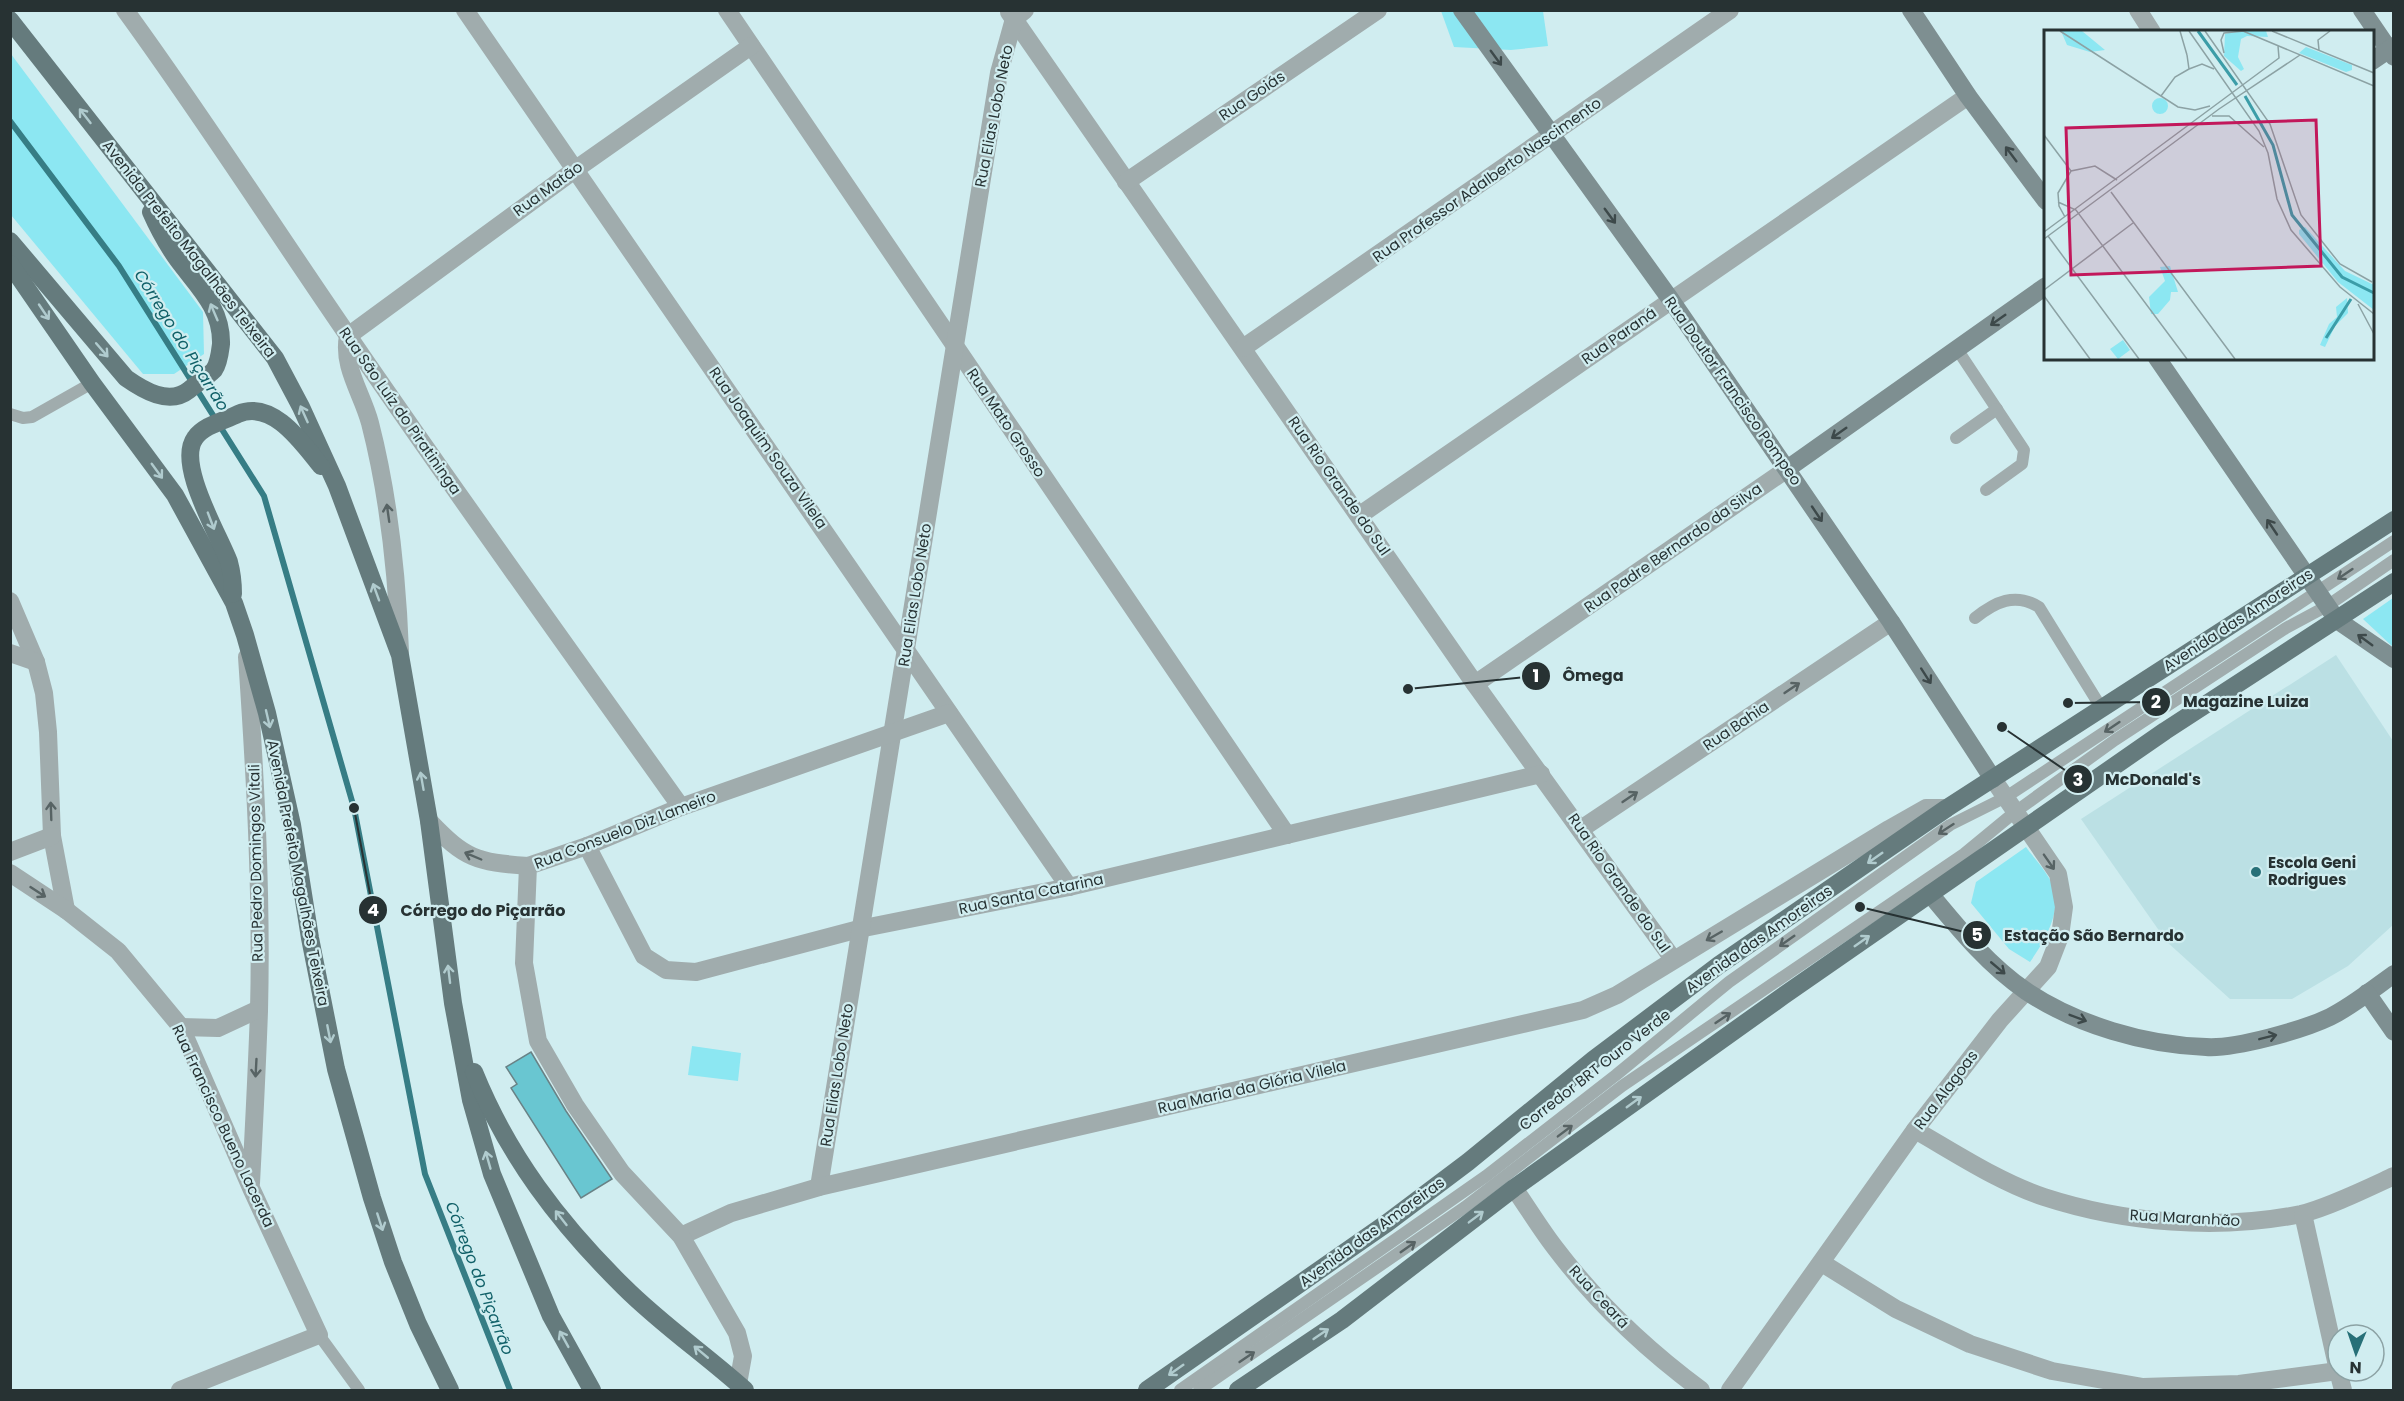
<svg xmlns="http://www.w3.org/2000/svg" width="2404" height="1401" viewBox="0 0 2404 1401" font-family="Poppins,sans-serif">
  <rect width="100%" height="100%" fill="#d0edf0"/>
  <path fill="#bbe0e4" d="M 2336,655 L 2393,741 L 2393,925 L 2348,966 L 2292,999 L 2230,999 L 2167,942 L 2081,819 Z"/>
  <g fill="#8ce7f2">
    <path d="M 1441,11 L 1543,11 L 1548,46 L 1511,50 L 1454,47 Z"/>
    <path d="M 11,54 L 203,312 L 204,354 L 174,374 L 143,374 L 11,215 Z"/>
    <path d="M 2393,598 L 2393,647 L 2363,619 Z"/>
    <path d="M 2026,847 C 2033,857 2043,867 2049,878 C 2066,906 2046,939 2030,962 L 2009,949 L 1971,903 L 1976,882 Z"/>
    <path d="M 692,1046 L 741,1053 L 738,1081 L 688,1075 Z"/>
  </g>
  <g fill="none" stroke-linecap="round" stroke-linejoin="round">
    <path stroke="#367d85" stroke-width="6" d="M 10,121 L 119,266 L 264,496 L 354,808 L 425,1174 L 510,1390"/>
  </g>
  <path fill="#69c6d1" stroke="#698286" stroke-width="1.5" d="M 531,1052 L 566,1111 L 612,1179 L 581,1198 L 511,1088 L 517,1084 L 506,1067 Z"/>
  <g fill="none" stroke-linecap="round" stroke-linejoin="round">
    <g stroke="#a0acad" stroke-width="12">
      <path d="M 1957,349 L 2024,450 L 2022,464 L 1986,490"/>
      <path d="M 10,414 L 23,418 L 32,417 L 92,383"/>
      <path d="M 1956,438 L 1997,409"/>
      <path d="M 1975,618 C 1995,602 2015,592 2039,607 L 2102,709"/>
      <path d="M 319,1335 L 359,1390"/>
      <path d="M 1180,1390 L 1486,1176 L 1616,1075 L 1729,982 L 1950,825 L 2006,797 L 2394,541"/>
      <path d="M 1199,1390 L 1465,1207 L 1622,1086 L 1964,854 L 2015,812 L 2115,740 L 2286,628 L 2327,606 L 2394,560"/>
    </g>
    <g stroke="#a0acad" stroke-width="18">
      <path d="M 125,10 C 203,117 274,228 349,337 C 457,495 570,651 681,807"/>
      <path d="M 465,10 L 1069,887"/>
      <path d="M 727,10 L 1287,835"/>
      <path d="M 2138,10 L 2152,32"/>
      <path d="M 1009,12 L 1475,684 L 1673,959"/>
      <path d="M 1126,182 L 1378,10"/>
      <path d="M 348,336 L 576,169 L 751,46"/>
      <path d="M 348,336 C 342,367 362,393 370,423 C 389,497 397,574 400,651"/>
      <path d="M 1243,348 L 1730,10"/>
      <path d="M 1360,515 L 1968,96"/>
      <path d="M 10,601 L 36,662 L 44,693 L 48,732 L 52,836 L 66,910"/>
      <path d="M 10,653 L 36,662"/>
      <path d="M 247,657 C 255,774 262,893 259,1011 C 257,1068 254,1126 251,1183"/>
      <path d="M 1475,684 L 1787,469"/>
      <path d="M 429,821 C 465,859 476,862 528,866"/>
      <path d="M 1581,829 L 1891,622"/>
      <path d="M 587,846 L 644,956 L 666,970 L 696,972 L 859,929 L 1069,887 L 1541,774"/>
      <path d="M 10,852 L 52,836"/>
      <path d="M 10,873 L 66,910 L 118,951 L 181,1027 L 251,1188 L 319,1335 L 180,1390"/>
      <path d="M 181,1027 L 218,1028 L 259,1009"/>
      <path d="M 1915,1130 C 1957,1154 1999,1182 2044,1197 C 2124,1223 2218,1231 2301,1214 C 2327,1208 2368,1188 2394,1176"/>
      <path d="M 819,1187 L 999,73 L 1014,19 L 1025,10"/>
      <path d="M 1514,1188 C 1528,1208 1541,1230 1556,1249 C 1597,1303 1647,1350 1701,1390"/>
      <path d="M 2303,1214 L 2338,1370"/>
      <path d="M 681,1236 L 731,1213 L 819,1187 L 1583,1010 L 1617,995 L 1889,829 L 1926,808 L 1947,808"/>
      <path d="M 1822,1263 L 1896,1309 L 1970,1344 L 2052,1371 L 2143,1387 L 2239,1384 L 2338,1371"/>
      <path d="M 2338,1371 L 2343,1390"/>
      <path d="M 738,1384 L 743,1356 L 737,1333 L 681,1236 L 622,1173 L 575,1105 L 538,1041 L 524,963 L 528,866 L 587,846 L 681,807 L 949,713"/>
      <path d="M 1730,1390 L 1915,1130 L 2000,1020 L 2048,967 L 2060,936 L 2064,907 L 2058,874 L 1993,779"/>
    </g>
    <g stroke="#7e8f91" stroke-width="18">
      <path d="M 1462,10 L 1671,300 L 1891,622 L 1993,779"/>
      <path d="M 1911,10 L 1968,96 L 2046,201"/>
      <path d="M 2362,10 L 2394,57"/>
      <path d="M 2372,61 L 2394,46"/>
      <path d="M 2157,358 L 2337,620 L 2394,659"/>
      <path d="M 1787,469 L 2046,286"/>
      <path d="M 1930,894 C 1959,929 1988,965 2026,991 C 2077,1025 2145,1045 2206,1047 C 2235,1049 2303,1030 2330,1017 C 2352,1006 2373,989 2394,974"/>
      <path d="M 2367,993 L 2394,1032"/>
    </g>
    <g stroke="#657b7d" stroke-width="18">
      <path d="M 10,20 L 275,358 L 301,407 L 337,486 L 400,655 L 429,821 L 453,1003 L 471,1100 L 492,1174 L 551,1316 L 592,1390"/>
      <path d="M 10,241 L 126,378 C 143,390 169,406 189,390 C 196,384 207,377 214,370 C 219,363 220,352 221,344 C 222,308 198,287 178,260 C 168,246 158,228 151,212"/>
      <path d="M 10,264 L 92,383 L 175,495 L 234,603 L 245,635 L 267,713 L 292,825 L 310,938 L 336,1069 L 372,1198 L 393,1262 L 418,1324 L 450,1390"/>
      <path d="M 233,594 C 233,583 232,573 229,562 C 219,535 176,464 195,438 C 204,425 224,421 238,414 C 273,399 303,444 321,466"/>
      <path d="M 474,1072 C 508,1156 559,1223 624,1287 C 661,1324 706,1355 745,1390"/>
      <path d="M 1147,1390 L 1387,1223 L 1468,1162 L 1593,1060 L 1719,965 L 1947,808 L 2394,520"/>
      <path d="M 1238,1390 L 1342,1320 L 1514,1188 L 1783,996 L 2165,731 L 2394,582"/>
    </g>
  </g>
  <defs><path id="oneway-shaft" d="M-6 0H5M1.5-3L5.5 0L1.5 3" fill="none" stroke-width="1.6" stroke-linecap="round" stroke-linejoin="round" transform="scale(1.5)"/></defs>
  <g stroke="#3d494a">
    <use href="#oneway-shaft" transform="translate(1496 58) rotate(54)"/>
    <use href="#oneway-shaft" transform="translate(2011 154) rotate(-127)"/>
    <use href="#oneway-shaft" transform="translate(1610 216) rotate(54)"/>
    <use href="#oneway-shaft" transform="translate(1998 320) rotate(145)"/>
    <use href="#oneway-shaft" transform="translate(1839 433) rotate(145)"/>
    <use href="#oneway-shaft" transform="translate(1817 514) rotate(56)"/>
    <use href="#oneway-shaft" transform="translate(2272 527) rotate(-124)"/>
    <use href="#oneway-shaft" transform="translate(2365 640) rotate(-144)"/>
    <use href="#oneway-shaft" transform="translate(1926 676) rotate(57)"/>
    <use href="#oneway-shaft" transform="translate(1998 968) rotate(40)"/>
    <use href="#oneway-shaft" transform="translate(2078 1018) rotate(21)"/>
    <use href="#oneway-shaft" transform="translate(2268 1037) rotate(-14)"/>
  </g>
  <g stroke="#b0cbce">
    <use href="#oneway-shaft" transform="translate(85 116) rotate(-128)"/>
    <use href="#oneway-shaft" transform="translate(44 312) rotate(56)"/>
    <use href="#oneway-shaft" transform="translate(214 312) rotate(-113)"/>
    <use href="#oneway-shaft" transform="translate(102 350) rotate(49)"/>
    <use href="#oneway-shaft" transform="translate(304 414) rotate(-114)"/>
    <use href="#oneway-shaft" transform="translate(157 471) rotate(54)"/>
    <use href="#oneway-shaft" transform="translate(211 521) rotate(69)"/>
    <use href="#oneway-shaft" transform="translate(376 592) rotate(-110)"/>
    <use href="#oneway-shaft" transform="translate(268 719) rotate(77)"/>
    <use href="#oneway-shaft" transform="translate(422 781) rotate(-100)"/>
    <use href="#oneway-shaft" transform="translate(1875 858) rotate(145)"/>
    <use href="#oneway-shaft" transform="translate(1862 941) rotate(-35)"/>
    <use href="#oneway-shaft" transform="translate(449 974) rotate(-97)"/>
    <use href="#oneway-shaft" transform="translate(329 1034) rotate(79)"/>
    <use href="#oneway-shaft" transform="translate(1634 1102) rotate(-36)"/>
    <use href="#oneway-shaft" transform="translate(488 1160) rotate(-106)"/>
    <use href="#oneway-shaft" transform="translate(1476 1217) rotate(-37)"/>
    <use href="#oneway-shaft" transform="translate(561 1218) rotate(-128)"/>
    <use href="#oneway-shaft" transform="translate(380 1222) rotate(72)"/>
    <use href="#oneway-shaft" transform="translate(1321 1334) rotate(-34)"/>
    <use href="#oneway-shaft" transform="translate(564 1339) rotate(-119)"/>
    <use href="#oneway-shaft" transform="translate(701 1352) rotate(-140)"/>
    <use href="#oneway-shaft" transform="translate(1176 1370) rotate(145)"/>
  </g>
  <g stroke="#576364">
    <use href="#oneway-shaft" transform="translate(388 513) rotate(-98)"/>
    <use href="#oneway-shaft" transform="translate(2345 574) rotate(146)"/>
    <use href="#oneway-shaft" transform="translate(1792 688) rotate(-34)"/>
    <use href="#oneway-shaft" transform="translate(2112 727) rotate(146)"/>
    <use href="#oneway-shaft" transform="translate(1630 797) rotate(-34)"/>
    <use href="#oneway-shaft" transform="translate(51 811) rotate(-92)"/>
    <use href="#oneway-shaft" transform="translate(1946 829) rotate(147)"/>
    <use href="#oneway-shaft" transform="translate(473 856) rotate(-157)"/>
    <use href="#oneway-shaft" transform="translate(2049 862) rotate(55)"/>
    <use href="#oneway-shaft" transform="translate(38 892) rotate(33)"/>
    <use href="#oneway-shaft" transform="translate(1714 936) rotate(150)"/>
    <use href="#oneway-shaft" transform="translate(1787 941) rotate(145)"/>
    <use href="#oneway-shaft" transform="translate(1723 1018) rotate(-34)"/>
    <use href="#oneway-shaft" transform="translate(256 1068) rotate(93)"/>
    <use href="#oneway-shaft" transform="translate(1565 1131) rotate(-37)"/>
    <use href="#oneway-shaft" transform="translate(1408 1247) rotate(-35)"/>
    <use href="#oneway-shaft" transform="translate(1247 1357) rotate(-34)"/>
  </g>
  <circle fill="#277078" stroke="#d0edf0" stroke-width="2" cx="2256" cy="872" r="6"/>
  <g text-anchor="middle" stroke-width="4.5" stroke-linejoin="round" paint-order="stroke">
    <g font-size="15" fill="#273233" stroke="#d0edf0">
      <text transform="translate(1252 96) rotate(-34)" y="5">Rua Goiás</text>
      <text transform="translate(994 116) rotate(-79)" y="5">Rua Elias Lobo Neto</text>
      <text transform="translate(1487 180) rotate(-35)" y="5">Rua Professor Adalberto Nascimento</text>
      <text transform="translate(548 189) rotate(-36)" y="5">Rua Matão</text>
      <text transform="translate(189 249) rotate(52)" y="5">Avenida Prefeito Magalhães Teixeira</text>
      <text transform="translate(1619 336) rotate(-35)" y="5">Rua Paraná</text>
      <text transform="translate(1733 391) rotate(55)" y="5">Rua Doutor Francisco Pompeo</text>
      <text transform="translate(400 411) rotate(55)" y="5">Rua São Luíz do Piratininga</text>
      <text transform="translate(1006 423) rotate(56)" y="5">Rua Mato Grosso</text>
      <text transform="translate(768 448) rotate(55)" y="5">Rua Joaquim Souza Vilela</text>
      <text transform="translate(1339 486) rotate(55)" y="5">Rua Rio Grande do Sul</text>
      <text transform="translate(1673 548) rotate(-35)" y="5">Rua Padre Bernardo da Silva</text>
      <text transform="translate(915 595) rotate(-81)" y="5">Rua Elias Lobo Neto</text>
      <text transform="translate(2238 620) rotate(-33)" y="5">Avenida das Amoreiras</text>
      <text transform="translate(1736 726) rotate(-34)" y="5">Rua Bahia</text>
      <text transform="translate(625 830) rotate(-21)" y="5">Rua Consuelo Diz Lameiro</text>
      <text transform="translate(256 863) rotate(-91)" y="5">Rua Pedro Domingos Vitali</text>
      <text transform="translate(298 873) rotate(79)" y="5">Avenida Prefeito Magalhães Teixeira</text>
      <text transform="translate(1619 883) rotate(55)" y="5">Rua Rio Grande do Sul</text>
      <text transform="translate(1031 894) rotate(-12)" y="5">Rua Santa Catarina</text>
      <text transform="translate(1759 939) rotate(-35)" y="5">Avenida das Amoreiras</text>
      <text transform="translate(1595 1070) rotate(-38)" y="5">Corredor BRT Ouro Verde</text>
      <text transform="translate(837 1075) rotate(-81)" y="5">Rua Elias Lobo Neto</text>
      <text transform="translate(1252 1087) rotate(-13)" y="5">Rua Maria da Glória Vilela</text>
      <text transform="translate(1946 1090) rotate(-53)" y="5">Rua Alagoas</text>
      <text transform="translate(223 1126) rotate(65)" y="5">Rua Francisco Bueno Lacerda</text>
      <text transform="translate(2185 1218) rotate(3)" y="5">Rua Maranhão</text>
      <text transform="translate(1372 1232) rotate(-36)" y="5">Avenida das Amoreiras</text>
      <text transform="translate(1599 1297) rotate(47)" y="5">Rua Ceará</text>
    </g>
    <g font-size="15" font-weight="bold" fill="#273233" stroke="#d0edf0" text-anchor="start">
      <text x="2268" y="868">Escola Geni<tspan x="2268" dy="17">Rodrigues</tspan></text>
    </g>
    <g font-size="16" font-style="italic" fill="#106068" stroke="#d0edf0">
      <text transform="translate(182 340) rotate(58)" y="6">Córrego do Piçarrão</text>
      <text transform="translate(480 1278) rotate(69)" y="6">Córrego do Piçarrão</text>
    </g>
  </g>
  <g transform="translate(2044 30)">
    <rect width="330" height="330" fill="#d0edf0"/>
    <path d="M 17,1 L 38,1 L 61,20 L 46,22 L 23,15 ZM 192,1 L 222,1 L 224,7 L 203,6 L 197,9 L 194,27 L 200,39 L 197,41 L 180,26 L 181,4 ZM 262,17 L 308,35 L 308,40 L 302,42 L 255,23 ZM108 76a8 8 0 1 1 16 0a8 8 0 1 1-16 0ZM 261,197 L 301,241 L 330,255 L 330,280 L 294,252 L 255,204 L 255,200 ZM 126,236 L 134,262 L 127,262 L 126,270 L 114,284 L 107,284 L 105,267 L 121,251 L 116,237 ZM 303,268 L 304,283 L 291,296 L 281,317 L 276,315 L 285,294 L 293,287 L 292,277 ZM 79,310 L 86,320 L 74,329 L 66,319 Z" fill="#8ce7f2"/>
    <path fill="none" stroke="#3c9da8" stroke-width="3" d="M 154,1 L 193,55M 201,66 L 229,115 L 248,185 L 298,247 L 330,263M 282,308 L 307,269"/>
    <path fill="none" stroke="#8ca2a4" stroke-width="1.5" d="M 16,1 L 134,77 L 151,80 L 166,76M 136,1 L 143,25M 145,1 L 215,101 L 224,123 L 233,169 L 247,200 L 296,257 L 330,284M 161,1 L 226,94 L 257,185 L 296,234 L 328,252M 199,1 L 330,56M 228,1 L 330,43M 275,20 L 274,10 L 286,1M 180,23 L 177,10 L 180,3 L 200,1M 145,39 L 158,34 L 170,39M 117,66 L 131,47 L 145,39 L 143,25M 168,86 L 185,86 L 220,117M 0,105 L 27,141M 67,162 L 191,329M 14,172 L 32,180 L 143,329M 21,187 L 15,176 L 14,163 L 27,141 L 51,136 L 73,150M 0,202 L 235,28 L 234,16M 4,206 L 95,329M 0,209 L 175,79 L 256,25M 0,260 L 89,193M 0,266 L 46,329M 314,274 L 330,304"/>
    <path fill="#c2185b" fill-opacity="0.15" stroke="#c2185b" stroke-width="3" d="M 272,90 L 277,236 L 27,245 L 22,98 Z"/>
    <rect width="330" height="330" fill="none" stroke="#273233" stroke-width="3"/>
  </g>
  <path fill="none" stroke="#273233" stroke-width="2" d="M1408 689L1536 676M2068 703L2156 702M2002 727L2078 779M354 808L373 910M1860 907L1977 935"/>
  <g fill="#273233" stroke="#d0edf0" stroke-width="2">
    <circle cx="1408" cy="689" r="6"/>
    <circle cx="2068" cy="703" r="6"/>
    <circle cx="2002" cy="727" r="6"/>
    <circle cx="354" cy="808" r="6"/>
    <circle cx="1860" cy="907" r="6"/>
    <circle cx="1536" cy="676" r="15"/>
    <circle cx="2156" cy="702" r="15"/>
    <circle cx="2078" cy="779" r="15"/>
    <circle cx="373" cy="910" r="15"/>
    <circle cx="1977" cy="935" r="15"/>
  </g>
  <g font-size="18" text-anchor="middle" font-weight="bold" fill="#fff">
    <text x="1536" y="682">1</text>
    <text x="2156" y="708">2</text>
    <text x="2078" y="786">3</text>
    <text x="373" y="916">4</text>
    <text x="1977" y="941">5</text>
  </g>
  <g font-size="16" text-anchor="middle" font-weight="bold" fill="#273233" stroke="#d0edf0" stroke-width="4.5" stroke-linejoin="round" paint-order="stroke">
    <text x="1593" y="681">Ômega</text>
    <text x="2246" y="707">Magazine Luiza</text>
    <text x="2153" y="785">McDonald's</text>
    <text x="483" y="916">Córrego do Piçarrão</text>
    <text x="2094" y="941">Estação São Bernardo</text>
  </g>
  <rect width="2404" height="1401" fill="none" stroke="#273233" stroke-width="24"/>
  <g transform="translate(2356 1353) rotate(182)"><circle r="28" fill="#d0edf0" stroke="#8ca2a4" stroke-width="1.5"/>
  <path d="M0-4.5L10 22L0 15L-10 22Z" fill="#277078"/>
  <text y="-9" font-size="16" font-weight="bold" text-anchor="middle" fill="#273233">N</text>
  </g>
</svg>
